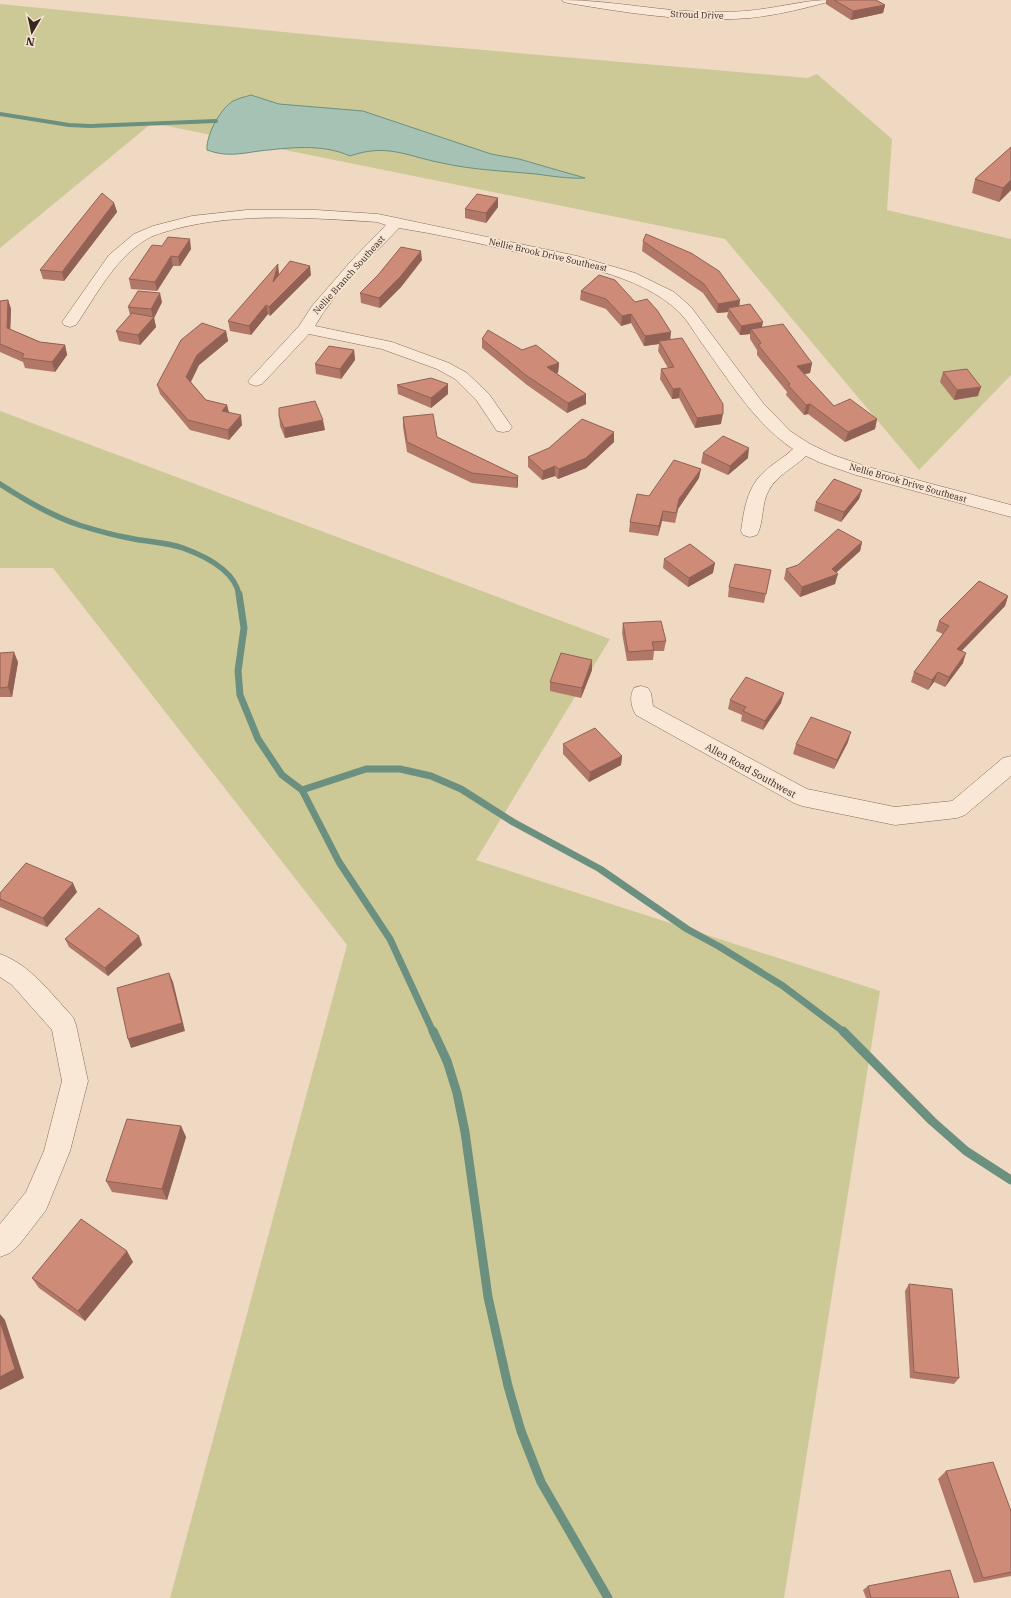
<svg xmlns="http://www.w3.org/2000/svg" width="1011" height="1598" viewBox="0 0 1011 1598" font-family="'IBM Plex Serif',serif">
  <rect width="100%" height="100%" fill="#efd9c3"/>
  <g fill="#cdc997">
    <path d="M 0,4 L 344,38 L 807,78 L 817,74 L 892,139 L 887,210 L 1011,239 L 1011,375 L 919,470 L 725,239 L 152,123 L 0,248 Z"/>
    <path d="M 0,411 L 610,639 L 476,860 L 880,991 L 784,1598 L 170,1598 L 347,945 L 53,568 L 0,568 Z"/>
  </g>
  <path fill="#a5c2b4" stroke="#6c9080" d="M 251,95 L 279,104 L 363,111 L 491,154 L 519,159 L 585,178 C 569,179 551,176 536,174 C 505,171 473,170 442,163 C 406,156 387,143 350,156 C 321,143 288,148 259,151 C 239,154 226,157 207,150 C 206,135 220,109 233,101 C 239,98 245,97 251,95 Z"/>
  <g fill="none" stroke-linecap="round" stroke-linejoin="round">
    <path stroke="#6c9080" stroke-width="4" d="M 0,114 L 69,125 L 90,126 L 216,121"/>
    <path stroke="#6c9080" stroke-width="5.5" d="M 0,484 C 25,500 50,515 79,525 C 95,530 112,535 129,538 C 147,542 166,542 183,548 C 205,556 235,571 239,595"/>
    <g stroke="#6c9080" stroke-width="7">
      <path d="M 239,594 L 244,628 L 238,671 L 240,695 L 258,739 L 282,775 L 302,790 L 339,862 L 390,939 L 433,1032"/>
      <path d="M 302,790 L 366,769 L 400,769 L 431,776 L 461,789 L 513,822 L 600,869 L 687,929 L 720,947 L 783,986 L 844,1032"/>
    </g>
    <g stroke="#6c9080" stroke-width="9">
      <path d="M 433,1031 L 447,1061 L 457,1093 L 465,1132 L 488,1297 L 508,1386 L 521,1431 L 541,1482 L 608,1598"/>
      <path d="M 843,1031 L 932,1121 L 966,1151 L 1011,1180"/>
    </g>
    <defs>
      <g id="minor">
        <path d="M 562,0 C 614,0 665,13 718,12 C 735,12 752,11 769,8 C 790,5 808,0 830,0 L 828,2 C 802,9 777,15 750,18 C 689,23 628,13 568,3 L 564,2 Z"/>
        <path d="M 247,210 L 316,210 L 378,214 L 577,256 L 635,273 L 674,292 L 691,307 L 763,403 L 790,431 L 810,444 L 833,455 L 868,467 L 1011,505 L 1011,517 L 856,475 L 821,463 L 806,456 C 795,467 776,476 769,490 C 761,503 764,523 757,535 L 750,537 L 743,535 L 741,531 C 744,510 747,487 764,472 C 773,463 784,458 793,449 C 754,423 729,380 701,342 C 694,332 688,321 680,313 C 642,274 564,262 512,251 C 474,242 437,234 399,228 C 370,259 336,289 315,326 L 392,342 L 449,363 L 467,373 L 489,394 L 512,427 L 509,431 L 503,432 L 497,431 L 477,401 L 455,379 L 437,369 L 382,349 L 309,334 L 262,384 L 256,386 L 250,384 L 248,381 L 299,326 L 312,306 L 352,260 L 386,225 L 377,222 C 311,218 240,212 175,229 C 165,232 152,235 144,241 C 113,261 96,296 76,325 L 70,327 L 64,325 L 62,322 L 109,255 L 134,234 L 153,226 L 192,216 Z"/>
        <path d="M 641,686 L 648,688 L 651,693 L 653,706 L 807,789 L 895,807 L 952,801 L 1003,758 L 1011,756 L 1011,776 L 965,815 L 957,818 L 895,825 L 802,806 L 794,803 L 636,715 C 631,707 629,696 634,688 Z"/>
        <path d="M 0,954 C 31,965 51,994 73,1017 L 76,1025 L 88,1081 L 70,1151 L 46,1210 L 19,1245 L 10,1253 L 0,1257 L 0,1224 L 26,1192 L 44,1151 L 62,1081 L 52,1030 L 12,985 L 0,977 Z"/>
      </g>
    </defs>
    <use href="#minor" stroke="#8a6959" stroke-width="1"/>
    <use href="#minor" fill="#f9e8d6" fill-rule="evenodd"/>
  </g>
  <g fill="#b17867">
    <path d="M 826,0 L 876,0 L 885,5 L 883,13 L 851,20 L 826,4 Z"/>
    <path d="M 1011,147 L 1011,190 L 999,202 L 972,193 L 975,179 Z"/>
    <path d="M 498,198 L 498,207 L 486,223 L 465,218 L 465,209 Z"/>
    <path d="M 114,203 L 117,212 L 64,281 L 43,279 L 40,270 Z"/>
    <path d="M 643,241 L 739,306 L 762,328 L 812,363 L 810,373 L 804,374 L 834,406 L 877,419 L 875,429 L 845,442 L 808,414 L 804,415 L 786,395 L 787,392 L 757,355 L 757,350 L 750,339 L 750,334 L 740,335 L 727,317 L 728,312 L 717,313 L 703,293 L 642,251 Z"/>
    <path d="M 162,246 L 191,249 L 180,266 L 173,266 L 157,291 L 131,289 L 129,279 Z"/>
    <path d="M 422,260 L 401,287 L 380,308 L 361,303 L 360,293 Z"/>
    <path d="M 279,273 L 279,275 L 311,275 L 270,316 L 268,314 L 251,335 L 230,331 L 228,321 Z"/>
    <path d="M 599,275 L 671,339 L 721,424 L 695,428 L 679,398 L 672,399 L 660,379 L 661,369 L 668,368 L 658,351 L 659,344 L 644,346 L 631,323 L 621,326 L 606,309 L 580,300 L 581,291 Z"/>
    <path d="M 8,300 L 11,309 L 10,329 L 40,342 L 65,345 L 67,355 L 55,372 L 25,368 L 23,362 L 0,352 L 0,301 Z"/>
    <path d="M 162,302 L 154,318 L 156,327 L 140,345 L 119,341 L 116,331 L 130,315 L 128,307 Z"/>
    <path d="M 226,331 L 228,341 L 199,365 L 191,382 L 206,400 L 227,405 L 229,412 L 242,425 L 229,440 L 190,430 L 160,394 L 157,385 Z"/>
    <path d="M 482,339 L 522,350 L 559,363 L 558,373 L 556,373 L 586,394 L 586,404 L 567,413 L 527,385 L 482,348 Z"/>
    <path d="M 354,350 L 355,360 L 341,379 L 316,374 L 315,364 Z"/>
    <path d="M 943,372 L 978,396 L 954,400 L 940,382 Z"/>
    <path d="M 397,385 L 448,394 L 431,408 L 398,394 Z"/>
    <path d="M 279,416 L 325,430 L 285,438 L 280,426 Z"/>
    <path d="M 403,417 L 437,437 L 518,476 L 518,486 L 517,488 L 472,483 L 407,452 L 403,427 Z"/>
    <path d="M 614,442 L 586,468 L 558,479 L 555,476 L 542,480 L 528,467 L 528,457 Z"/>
    <path d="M 703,453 L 748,458 L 728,475 L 701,463 Z"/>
    <path d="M 699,478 L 678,509 L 675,523 L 662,521 L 658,536 L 629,532 L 630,522 L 649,496 Z"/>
    <path d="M 862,490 L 859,499 L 841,522 L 814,511 L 816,502 Z"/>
    <path d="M 862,542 L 860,551 L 836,573 L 835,584 L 800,597 L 784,579 L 786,569 Z"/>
    <path d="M 664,559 L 713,573 L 688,587 L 663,568 Z"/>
    <path d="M 771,570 L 764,603 L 728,597 L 729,587 Z"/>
    <path d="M 1008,596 L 1005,606 L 961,651 L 963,663 L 945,687 L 934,682 L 928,690 L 911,682 L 914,672 L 943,634 L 936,631 L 939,621 Z"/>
    <path d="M 623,623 L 666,641 L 664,651 L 654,651 L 653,660 L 627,661 L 622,633 Z"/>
    <path d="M 0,653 L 18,662 L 12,697 L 0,697 Z"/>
    <path d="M 592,660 L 592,670 L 581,698 L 550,691 L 550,682 Z"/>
    <path d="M 730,700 L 781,703 L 763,730 L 741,721 L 742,715 L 728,709 Z"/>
    <path d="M 848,742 L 834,769 L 793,754 L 796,744 Z"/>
    <path d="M 563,744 L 622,756 L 621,765 L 589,782 L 563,754 Z"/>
    <path d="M 77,892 L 47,927 L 0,907 L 0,893 Z"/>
    <path d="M 139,936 L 142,945 L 108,976 L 69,947 L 65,939 Z"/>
    <path d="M 181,1126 L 186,1137 L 167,1200 L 112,1192 L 106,1181 Z"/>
    <path d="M 133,1262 L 85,1321 L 39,1288 L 32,1278 Z"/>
    <path d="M 909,1284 L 959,1378 L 954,1384 L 910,1378 L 905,1291 Z"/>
    <path d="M 946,1471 L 1011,1511 L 1011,1576 L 974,1583 L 938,1479 Z"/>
    <path d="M 868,1586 L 959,1598 L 866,1598 L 863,1590 Z"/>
  </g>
  <g fill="#906154">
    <path d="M 885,5 L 883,13 L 851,20 L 853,11 Z"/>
    <path d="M 1011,180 L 1011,190 L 999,202 L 1003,188 Z"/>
    <path d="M 498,198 L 498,207 L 486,223 L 486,213 Z"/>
    <path d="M 114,203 L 117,212 L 64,281 L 62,272 Z"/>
    <path d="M 190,239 L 191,249 L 180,266 L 178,257 Z"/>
    <path d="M 421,251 L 422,260 L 401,287 L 380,308 L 379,298 Z"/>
    <path d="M 171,256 L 173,266 L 157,291 L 155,282 Z"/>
    <path d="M 278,264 L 279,273 L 274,292 L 273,282 Z"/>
    <path d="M 310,266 L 311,275 L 270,316 L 269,307 Z"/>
    <path d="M 160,293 L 162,302 L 154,318 L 156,327 L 140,345 L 138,335 L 153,318 L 151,309 Z"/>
    <path d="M 8,300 L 11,309 L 10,337 L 7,328 Z"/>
    <path d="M 740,300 L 739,310 L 728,308 L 728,312 L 717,313 L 718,304 Z"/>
    <path d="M 266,305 L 268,314 L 251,335 L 249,326 Z"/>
    <path d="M 631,314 L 631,323 L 621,326 L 622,316 Z"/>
    <path d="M 763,322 L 761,332 L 751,329 L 750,334 L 740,335 L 741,326 Z"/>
    <path d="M 226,331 L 228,341 L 199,365 L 188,387 L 186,377 L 197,355 Z"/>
    <path d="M 671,332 L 670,342 L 659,341 L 659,344 L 644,346 L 645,336 Z"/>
    <path d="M 65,345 L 67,355 L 55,372 L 52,362 Z"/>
    <path d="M 354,350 L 355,360 L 341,379 L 340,369 Z"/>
    <path d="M 559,363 L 558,373 L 547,377 L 547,367 Z"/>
    <path d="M 812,363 L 810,373 L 795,376 L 797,366 Z"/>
    <path d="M 448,384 L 448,394 L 431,408 L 431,398 Z"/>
    <path d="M 981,387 L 978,396 L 954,400 L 957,390 Z"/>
    <path d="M 680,388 L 679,398 L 672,399 L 673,389 Z"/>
    <path d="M 586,394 L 586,404 L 567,413 L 568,403 Z"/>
    <path d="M 810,404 L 808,414 L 804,415 L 806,405 Z"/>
    <path d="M 227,405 L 229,415 L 222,411 Z"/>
    <path d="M 723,414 L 721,424 L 695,428 L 697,418 Z"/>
    <path d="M 241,415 L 242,425 L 229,440 L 228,430 Z"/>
    <path d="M 877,419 L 875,429 L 845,442 L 848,432 Z"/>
    <path d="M 323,420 L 325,430 L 285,438 L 284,428 Z"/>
    <path d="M 614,432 L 614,442 L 586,468 L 558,479 L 559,469 Z"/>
    <path d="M 749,448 L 748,458 L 728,475 L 730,466 Z"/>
    <path d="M 555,466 L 555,476 L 542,480 L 543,471 Z"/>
    <path d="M 701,469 L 699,478 L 678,509 L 675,523 L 679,499 Z"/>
    <path d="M 518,476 L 518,486 L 517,488 L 517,478 Z"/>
    <path d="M 862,490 L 859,499 L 841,522 L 844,512 Z"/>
    <path d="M 663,511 L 662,521 L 658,536 L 659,526 Z"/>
    <path d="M 862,542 L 860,551 L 832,576 L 838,574 L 835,584 L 800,597 L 802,587 L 832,569 Z"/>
    <path d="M 715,563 L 713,573 L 688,587 L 689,578 Z"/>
    <path d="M 1008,596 L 1005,606 L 954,659 L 957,649 Z"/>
    <path d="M 14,652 L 18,662 L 12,697 L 8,687 Z"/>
    <path d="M 966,653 L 963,663 L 945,687 L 949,677 Z"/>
    <path d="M 592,660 L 592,670 L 581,698 L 582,688 Z"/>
    <path d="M 938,672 L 934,682 L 928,690 L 932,680 Z"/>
    <path d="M 784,693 L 781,703 L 763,730 L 765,721 Z"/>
    <path d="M 851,732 L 848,742 L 834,769 L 837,760 Z"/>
    <path d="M 622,756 L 621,765 L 589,782 L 590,772 Z"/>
    <path d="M 73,883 L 77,892 L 47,927 L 43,918 Z"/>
    <path d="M 139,936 L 142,945 L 108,976 L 105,968 Z"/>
    <path d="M 169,973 L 173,982 L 185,1031 L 131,1048 L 128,1039 Z"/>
    <path d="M 181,1126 L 186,1137 L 167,1200 L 162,1189 Z"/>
    <path d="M 127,1251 L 133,1262 L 85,1321 L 78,1311 Z"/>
    <path d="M 0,1314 L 5,1320 L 24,1378 L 0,1390 Z"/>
  </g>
  <g fill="#ce8b78" stroke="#906154">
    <path d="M 834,0 L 876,0 L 885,5 L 853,11 Z"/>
    <path d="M 1011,147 L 1011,180 L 1003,188 L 975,179 Z"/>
    <path d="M 102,193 L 114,203 L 62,272 L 40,270 Z"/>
    <path d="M 477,194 L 498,198 L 486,213 L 465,209 Z"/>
    <path d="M 646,234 L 691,253 L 719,271 L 740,300 L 718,304 L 704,284 L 643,241 Z"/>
    <path d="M 168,237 L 190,239 L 178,257 L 171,256 L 155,282 L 129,279 L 152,245 L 162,246 Z"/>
    <path d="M 401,247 L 421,251 L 400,277 L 379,298 L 360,293 L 378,275 Z"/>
    <path d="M 290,261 L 310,266 L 269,307 L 266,305 L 249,326 L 228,321 L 278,264 L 273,282 Z"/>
    <path d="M 599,275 L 615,280 L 635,302 L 647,299 L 657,310 L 671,332 L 645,336 L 631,314 L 622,316 L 606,299 L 581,291 Z"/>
    <path d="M 138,291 L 160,293 L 151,309 L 128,307 Z"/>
    <path d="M 8,300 L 7,328 L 40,342 L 65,345 L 52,362 L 22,358 L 24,354 L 0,344 L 0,301 Z"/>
    <path d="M 750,304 L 763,322 L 741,326 L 728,308 Z"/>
    <path d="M 132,313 L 154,317 L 138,335 L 116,331 Z"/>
    <path d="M 202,323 L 226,331 L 197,355 L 186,377 L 206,400 L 227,405 L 222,411 L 241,415 L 228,430 L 188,420 L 157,385 L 181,340 Z"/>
    <path d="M 783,324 L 812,363 L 797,366 L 834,406 L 850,399 L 877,419 L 848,432 L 810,404 L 806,405 L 788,385 L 790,384 L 758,345 L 761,343 L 751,329 Z"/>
    <path d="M 488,330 L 522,350 L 536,345 L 559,363 L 547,367 L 586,394 L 568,403 L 527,376 L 482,339 Z"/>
    <path d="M 682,338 L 723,404 L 723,414 L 697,418 L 680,388 L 673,389 L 661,369 L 674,367 L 659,341 Z"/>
    <path d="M 329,346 L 354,350 L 340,369 L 315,364 Z"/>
    <path d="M 967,369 L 981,387 L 957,390 L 943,372 Z"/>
    <path d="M 431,378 L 448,384 L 431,398 L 397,385 Z"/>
    <path d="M 315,401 L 323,420 L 284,428 L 279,416 L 279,408 Z"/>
    <path d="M 433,414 L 437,437 L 518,476 L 517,478 L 472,473 L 407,442 L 403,417 Z"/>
    <path d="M 582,419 L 614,432 L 586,458 L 559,469 L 555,466 L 543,471 L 528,457 L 549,448 Z"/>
    <path d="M 723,436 L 749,448 L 730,466 L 703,453 Z"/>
    <path d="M 674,460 L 701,469 L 679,499 L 676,513 L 663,511 L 659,526 L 630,522 L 637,494 L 649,496 Z"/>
    <path d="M 834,479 L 862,490 L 844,512 L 816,502 Z"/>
    <path d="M 838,529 L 862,542 L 832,569 L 838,574 L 802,587 L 786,569 L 798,565 Z"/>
    <path d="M 690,544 L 715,563 L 689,578 L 664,559 Z"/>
    <path d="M 735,564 L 771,570 L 766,594 L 729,587 Z"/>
    <path d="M 979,581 L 1008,596 L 957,649 L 966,653 L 949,677 L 938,672 L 932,680 L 914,672 L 949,626 L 939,621 Z"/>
    <path d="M 661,621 L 666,641 L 652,642 L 654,650 L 628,652 L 623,623 Z"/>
    <path d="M 14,652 L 8,687 L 0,688 L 0,653 Z"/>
    <path d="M 561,653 L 592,660 L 582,688 L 550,682 Z"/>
    <path d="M 746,677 L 784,693 L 765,721 L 743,711 L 746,707 L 730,700 Z"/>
    <path d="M 811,717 L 851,732 L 837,760 L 796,744 Z"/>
    <path d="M 595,728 L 622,756 L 590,772 L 563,744 Z"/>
    <path d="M 26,863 L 73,883 L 43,918 L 0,899 L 0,893 Z"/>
    <path d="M 99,908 L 139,936 L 105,968 L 65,939 Z"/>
    <path d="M 169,973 L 182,1023 L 128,1039 L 117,988 Z"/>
    <path d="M 127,1119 L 181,1126 L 162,1189 L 106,1181 Z"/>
    <path d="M 81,1219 L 127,1251 L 78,1311 L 32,1278 Z"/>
    <path d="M 909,1284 L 952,1289 L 959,1378 L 914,1372 Z"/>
    <path d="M 0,1321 L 15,1369 L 0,1377 Z"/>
    <path d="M 993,1462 L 1011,1511 L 1011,1572 L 983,1578 L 946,1471 Z"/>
    <path d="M 950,1570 L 959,1598 L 871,1598 L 868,1586 Z"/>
  </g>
  <g text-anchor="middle" stroke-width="3.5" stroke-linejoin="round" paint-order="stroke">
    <g font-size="9" fill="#39261e" stroke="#f6e5d3">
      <text transform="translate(697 15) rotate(2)" y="3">Stroud Drive</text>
      <text transform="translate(548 255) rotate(13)" y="3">Nellie Brook Drive Southeast</text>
      <text transform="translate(349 275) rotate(-48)" y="3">Nellie Branch Southeast</text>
      <text transform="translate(908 483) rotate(16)" y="3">Nellie Brook Drive Southeast</text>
    </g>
    <g font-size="10" fill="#39261e" stroke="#f6e5d3">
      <text transform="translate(751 770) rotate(29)" y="4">Allen Road Southwest</text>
    </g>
  </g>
  <g transform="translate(32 32) rotate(189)" stroke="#f6e5d3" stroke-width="3" paint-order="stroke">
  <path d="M0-3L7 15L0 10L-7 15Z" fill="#39261e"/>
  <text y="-6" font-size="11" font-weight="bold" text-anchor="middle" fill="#39261e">N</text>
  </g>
</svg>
